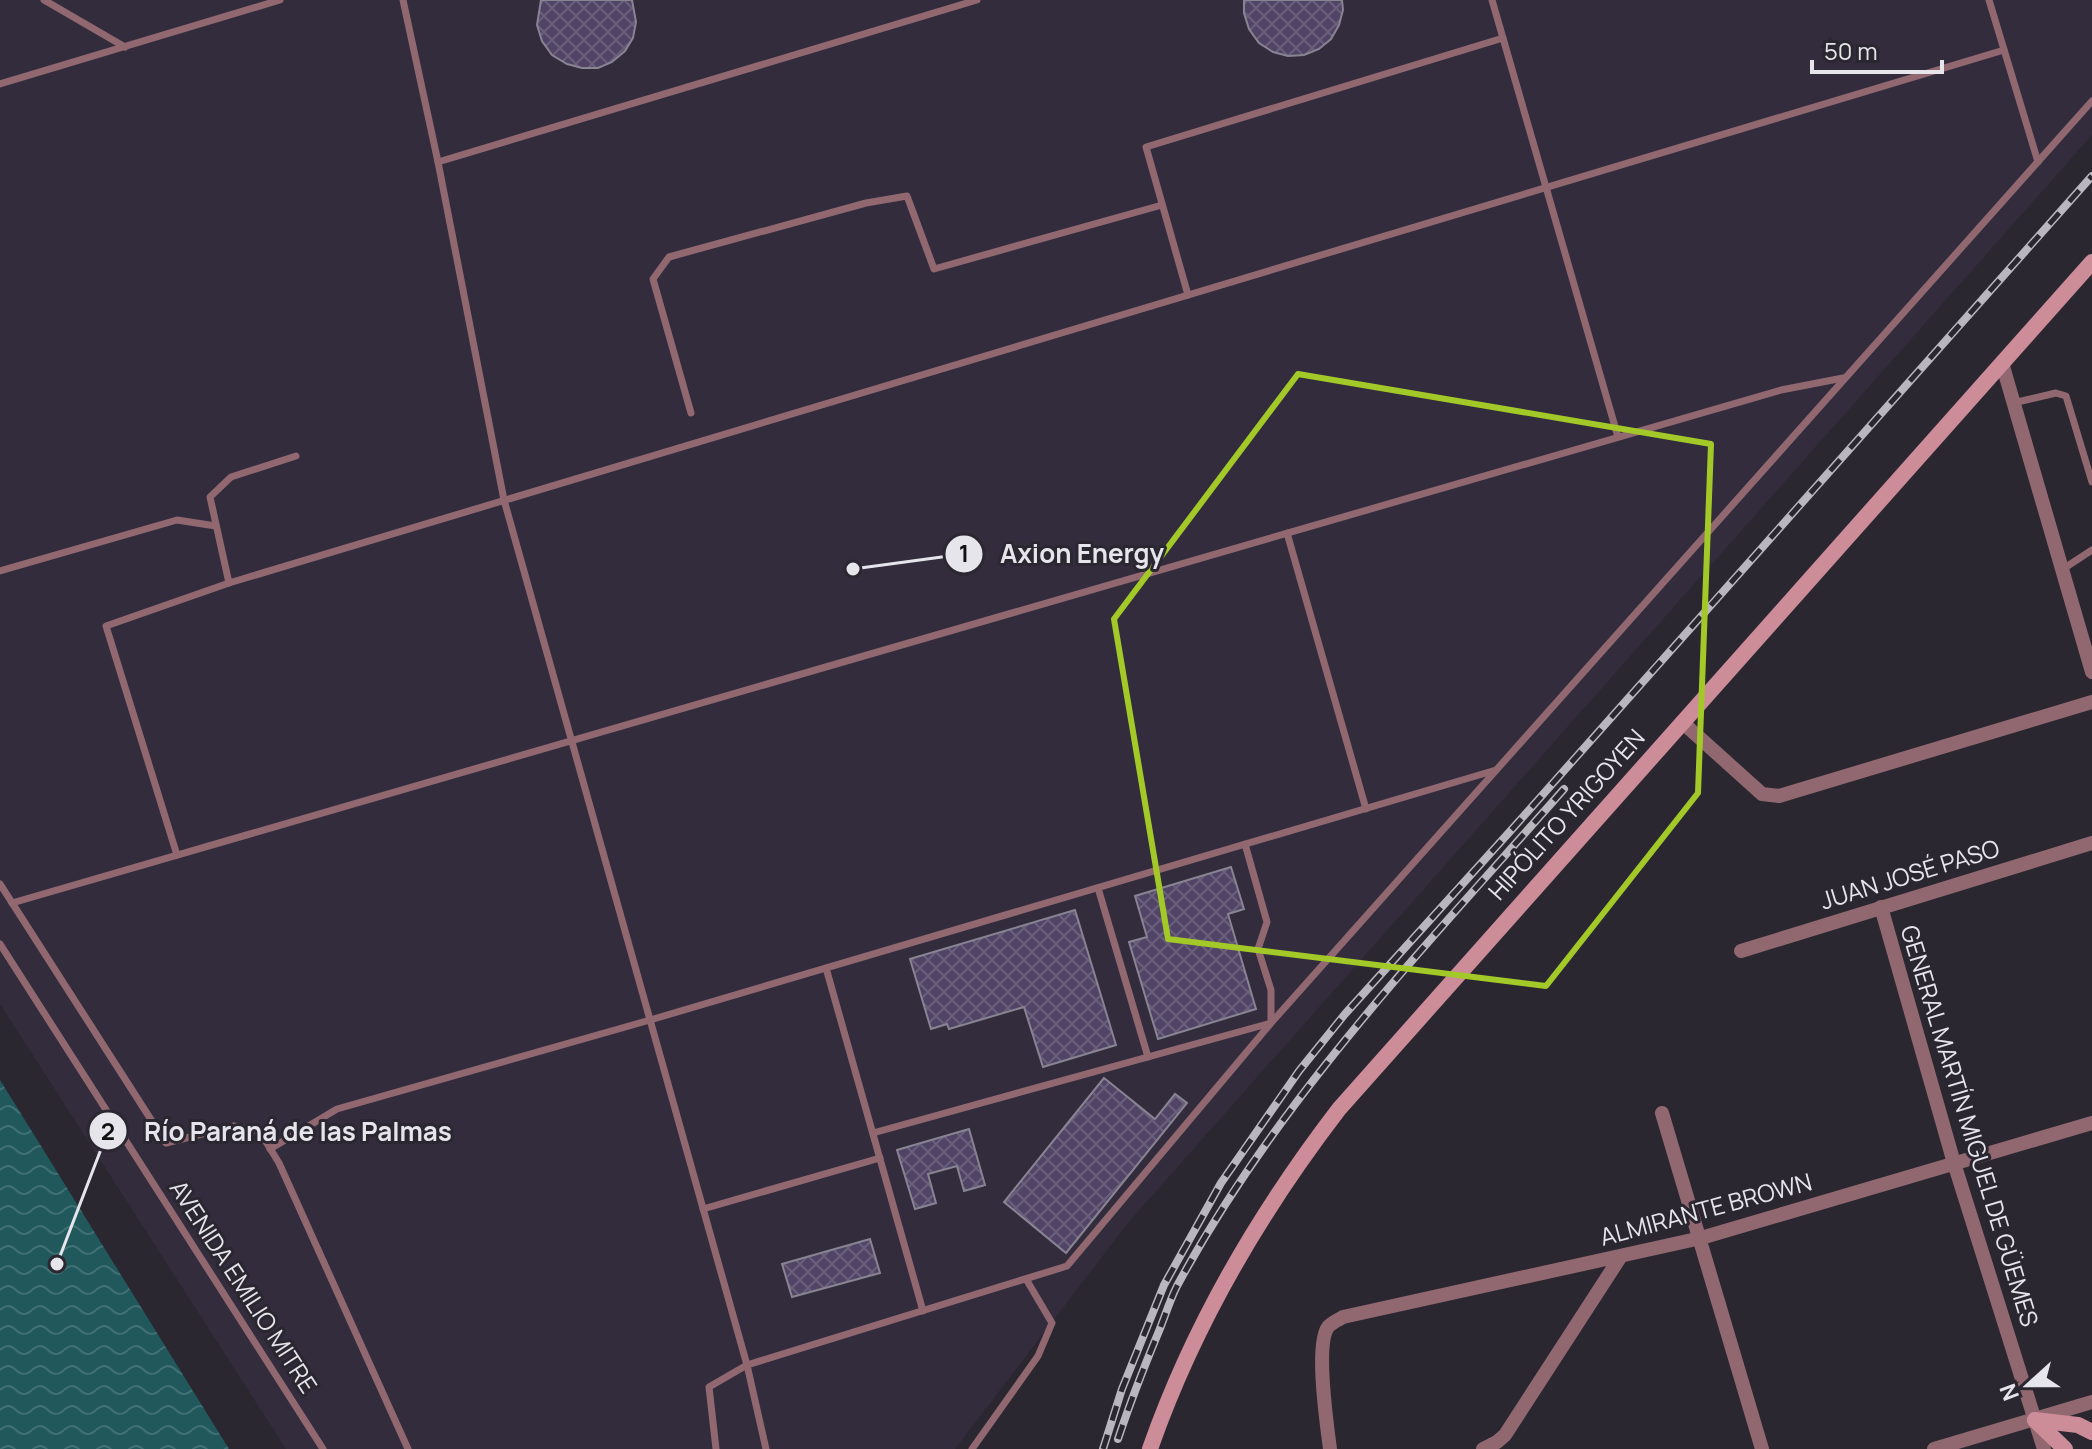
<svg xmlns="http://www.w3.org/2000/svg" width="2092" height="1449" viewBox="0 0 2092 1449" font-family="Manrope,sans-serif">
  <defs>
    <pattern id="water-waves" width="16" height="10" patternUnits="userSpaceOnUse" patternTransform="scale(2)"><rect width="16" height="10" fill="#20585c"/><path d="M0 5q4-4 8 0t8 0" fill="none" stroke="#407074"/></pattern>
    <pattern id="building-cross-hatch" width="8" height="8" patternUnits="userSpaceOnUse" patternTransform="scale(2)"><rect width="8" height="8" fill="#514466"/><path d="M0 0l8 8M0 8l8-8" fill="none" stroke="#6a5f7c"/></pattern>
  </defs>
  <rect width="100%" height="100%" fill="#2b2731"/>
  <path fill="#322c3d" d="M 0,0 L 2092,0 L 2092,135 L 1127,1224 L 955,1449 L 286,1449 L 0,1004 Z"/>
  <path fill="url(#water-waves)" d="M 0,1080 L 229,1449 L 0,1449 Z"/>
  <g fill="url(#building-cross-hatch)" stroke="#888491" stroke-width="2">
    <path d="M 541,0 L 632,0 L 636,22 L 633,38 L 625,51 L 612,62 L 598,68 L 582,68 L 567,64 L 552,55 L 542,41 L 537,25 Z"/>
    <path d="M 1244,0 L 1342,0 L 1343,10 L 1339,25 L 1331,39 L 1319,49 L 1304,55 L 1288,56 L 1273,52 L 1259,43 L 1249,29 L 1244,13 Z"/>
    <path d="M 1231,867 L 1244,909 L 1228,914 L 1256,1009 L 1158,1039 L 1129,942 L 1147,937 L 1135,896 Z"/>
    <path d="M 1075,910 L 1116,1045 L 1043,1067 L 1024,1007 L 949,1029 L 947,1024 L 931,1029 L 910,959 Z"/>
    <path d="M 1104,1078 L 1155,1119 L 1175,1094 L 1187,1103 L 1066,1253 L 1004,1202 Z"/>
    <path d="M 969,1129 L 985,1185 L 964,1191 L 957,1166 L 928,1174 L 936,1203 L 915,1209 L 897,1150 Z"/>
    <path d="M 870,1239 L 880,1273 L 792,1297 L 782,1264 Z"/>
  </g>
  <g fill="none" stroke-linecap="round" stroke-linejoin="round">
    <g stroke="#916870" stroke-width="7">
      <path d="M 44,0 L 125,47"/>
      <path d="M 403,0 L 438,162 L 504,500 L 747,1365 L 766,1449"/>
      <path d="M 1492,0 L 1618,437"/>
      <path d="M 1989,0 L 2038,162"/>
      <path d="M 0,84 L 280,0"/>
      <path d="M 438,162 L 977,0"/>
      <path d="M 1188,295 L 1146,147 L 1503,38"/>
      <path d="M 2013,403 L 2056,393 L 2066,396 L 2092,482"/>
      <path d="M 691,413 L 653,279 L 669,257 L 866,203 L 907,196 L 934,269 L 1162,205"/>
      <path d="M 1287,533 L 1366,809"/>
      <path d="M 2063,569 L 2092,550"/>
      <path d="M 0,571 L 177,520 L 216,526"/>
      <path d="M 229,583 L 210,497 L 231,477 L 296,456"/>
      <path d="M 177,855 L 106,626 L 229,583 L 2004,50"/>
      <path d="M 0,884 L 166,1143 L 234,1126 L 260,1132 L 279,1163 L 408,1449"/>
      <path d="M 1098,888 L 1148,1057"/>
      <path d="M 12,903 L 1781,390 L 1843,378"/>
      <path d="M 0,944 L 323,1449"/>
      <path d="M 826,968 L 923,1311"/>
      <path d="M 873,1133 L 1271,1023 L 1271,990 L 1258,949 L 1267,922 L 1245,844"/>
      <path d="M 270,1149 L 337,1109 L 650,1020 L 1496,770"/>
      <path d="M 703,1209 L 880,1158"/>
      <path d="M 716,1449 L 709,1387 L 747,1365 L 1067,1266 L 1271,1023 L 2092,101"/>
      <path d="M 972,1449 L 1038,1356 L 1052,1323 L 1026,1279"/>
    </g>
    <g stroke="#916870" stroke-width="14">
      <path d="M 2002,363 L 2092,672"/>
      <path d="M 1682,722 L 1762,794 L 1779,796 L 2092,702"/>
      <path d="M 1881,907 L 1954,1163 L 2044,1449"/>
      <path d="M 1741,951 L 2092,843"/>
      <path d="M 1662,1113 L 1762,1449"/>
      <path d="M 1330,1449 C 1327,1425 1315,1345 1328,1327 C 1331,1323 1338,1320 1343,1317 L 1701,1238 L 2092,1123"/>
      <path d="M 1483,1449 L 1497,1442 L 1505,1435 L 1621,1256"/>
      <path d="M 1934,1449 L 2092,1402"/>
    </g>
    <g stroke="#cc8c98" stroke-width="16">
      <path d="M 2035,1420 L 2078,1425 L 2092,1432"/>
      <path d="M 2035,1420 L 2065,1449"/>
      <path d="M 1150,1449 C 1193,1326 1260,1212 1339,1109 L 2092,262"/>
    </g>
    <defs>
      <g id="rail">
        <path d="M 1118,1439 C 1130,1403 1144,1367 1159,1331 C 1165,1316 1170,1300 1177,1286 C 1278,1099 1425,947 1564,789"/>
        <path d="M 1103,1449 L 1122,1389 L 1164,1285 L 1221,1183 L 1299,1071 L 1345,1014 L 1514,827 L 2092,176"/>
      </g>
    </defs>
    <use href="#rail" stroke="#b9b6be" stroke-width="8"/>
    <use href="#rail" stroke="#2b2731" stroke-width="5" stroke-dasharray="15" stroke-linecap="butt"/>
  </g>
  <path fill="none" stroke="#a2c928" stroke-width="6" stroke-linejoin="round" d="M 1298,374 L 1711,444 L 1698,793 L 1546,986 L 1168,939 L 1114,619 Z"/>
  <g text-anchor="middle" stroke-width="6" stroke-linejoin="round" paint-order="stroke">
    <g font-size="24" fill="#e7e5ec" stroke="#2b2731">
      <text transform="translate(1567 815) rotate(-48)" y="8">HIPÓLITO YRIGOYEN</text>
      <text transform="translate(1910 875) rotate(-17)" y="8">JUAN JOSÉ PASO</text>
      <text transform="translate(1969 1126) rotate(73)" y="8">GENERAL MARTÍN MIGUEL DE GÜEMES</text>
      <text transform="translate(1706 1210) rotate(-15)" y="8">ALMIRANTE BROWN</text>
      <text transform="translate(243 1287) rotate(57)" y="8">AVENIDA EMILIO MITRE</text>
    </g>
  </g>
  <path fill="none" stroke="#e7e5ec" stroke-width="3" d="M853 569L964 554M57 1264L108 1131"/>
  <g fill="#e7e5ec" stroke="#2b2731" stroke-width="3">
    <circle cx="853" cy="569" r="8"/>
    <circle cx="57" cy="1264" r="8"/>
    <circle cx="964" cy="554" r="20"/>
    <circle cx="108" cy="1131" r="20"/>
  </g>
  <g font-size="24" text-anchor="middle" font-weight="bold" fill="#111">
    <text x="964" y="562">1</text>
    <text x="108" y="1140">2</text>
  </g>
  <g font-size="26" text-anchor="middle" font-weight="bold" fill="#e7e5ec" stroke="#2b2731" stroke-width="6" stroke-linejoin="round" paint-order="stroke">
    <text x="1082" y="563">Axion Energy</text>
    <text x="298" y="1141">Río Paraná de las Palmas</text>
  </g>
  <g transform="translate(2028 1385) rotate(249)" stroke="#2b2731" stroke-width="6" paint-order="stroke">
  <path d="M0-6L14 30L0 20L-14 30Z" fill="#e7e5ec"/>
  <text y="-12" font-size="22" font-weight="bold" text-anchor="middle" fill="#e7e5ec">N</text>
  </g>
  <path d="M1812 60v12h130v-12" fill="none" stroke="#e7e5ec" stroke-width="4"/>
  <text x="1824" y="60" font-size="24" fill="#e7e5ec" stroke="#2b2731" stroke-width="6" paint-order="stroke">50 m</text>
</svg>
